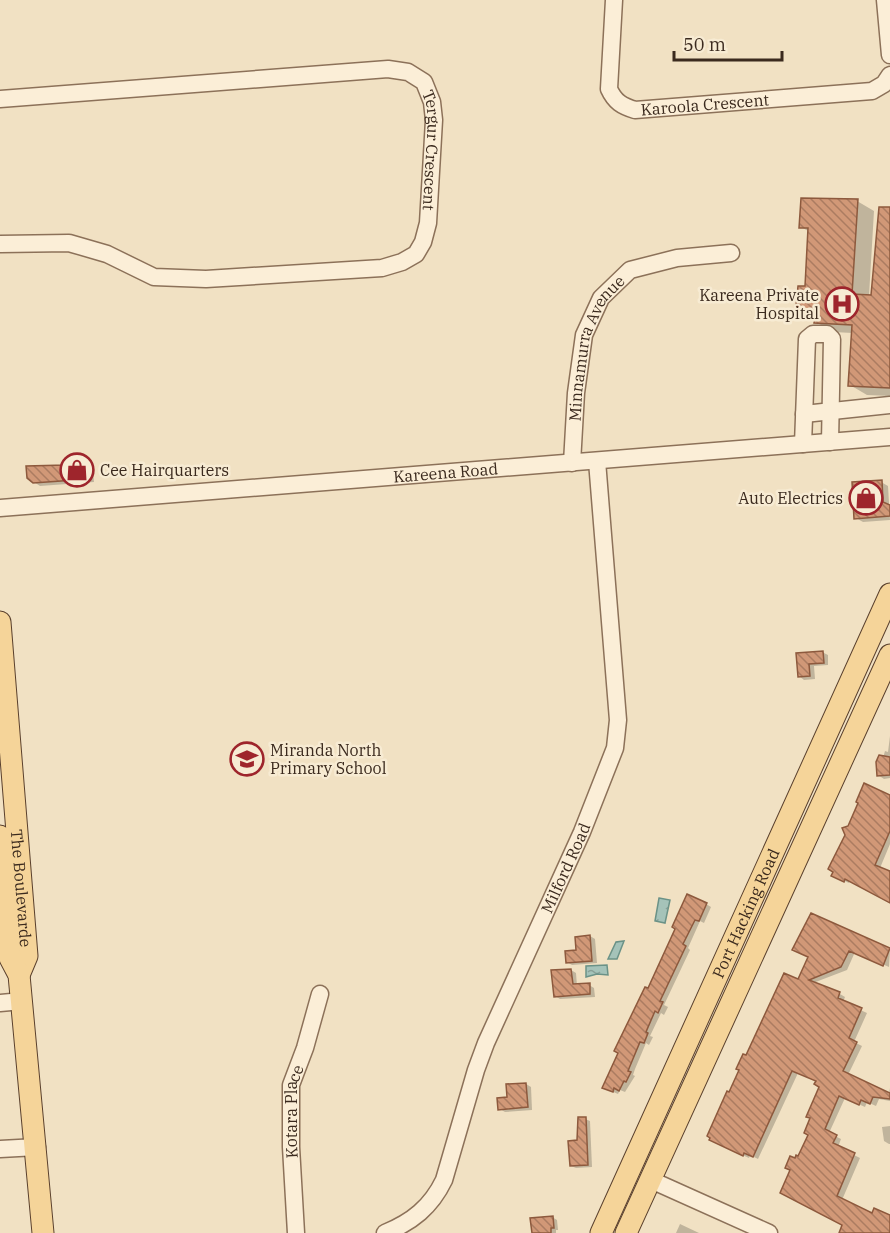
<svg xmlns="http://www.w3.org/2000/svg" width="890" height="1233" viewBox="0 0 890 1233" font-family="'IBM Plex Serif',serif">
  <defs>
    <pattern id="water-ripples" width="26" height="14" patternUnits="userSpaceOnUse" patternTransform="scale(1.5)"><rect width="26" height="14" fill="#a5c3b9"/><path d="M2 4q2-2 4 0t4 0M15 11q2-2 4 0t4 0" fill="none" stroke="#889f96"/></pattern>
    <pattern id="building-back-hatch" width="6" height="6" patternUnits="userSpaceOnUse" patternTransform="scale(1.5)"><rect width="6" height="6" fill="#d19877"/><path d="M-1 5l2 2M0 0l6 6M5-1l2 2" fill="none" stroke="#ab7c61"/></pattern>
  </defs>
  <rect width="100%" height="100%" fill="#f1e1c3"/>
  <g fill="url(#water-ripples)" stroke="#6b9287" stroke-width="1.5">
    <path d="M 659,898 L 670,900 L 665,923 L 655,921 Z"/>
    <path d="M 624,941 L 617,959 L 608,959 L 616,942 Z"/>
    <path d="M 607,965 L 608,975 L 597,974 L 586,977 L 586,966 Z"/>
  </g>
  <g fill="#0003">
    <path d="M 857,201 L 874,211 L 869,296 L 872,297 L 890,209 L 890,396 L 867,395 L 850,385 L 853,333 L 833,332 L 804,315 L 810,232 L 801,227 Z"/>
    <path d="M 87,461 L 92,464 L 94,482 L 40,486 L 34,482 L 68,466 Z"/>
    <path d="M 881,482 L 888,486 L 890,520 L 863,522 L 856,518 Z"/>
    <path d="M 822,652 L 828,655 L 828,665 L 814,666 L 815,679 L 804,680 L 799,676 L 797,654 Z"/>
    <path d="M 890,736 L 890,778 L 884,779 L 878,775 L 885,751 L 888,752 Z"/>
    <path d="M 890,797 L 890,844 L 880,868 L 890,873 L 890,901 L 850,881 L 849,883 L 838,878 Z"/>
    <path d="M 706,904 L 711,907 L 704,923 L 700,921 L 688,948 L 690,950 L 664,1005 L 668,1007 L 664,1015 L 661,1013 L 650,1036 L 653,1037 L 649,1045 L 646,1043 L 635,1069 L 633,1075 L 635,1076 L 625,1092 L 620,1090 L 618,1094 L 609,1090 L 649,990 L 677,928 Z"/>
    <path d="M 812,915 L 890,949 L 889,967 L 855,952 L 847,970 L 813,983 L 840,994 L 845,997 L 843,1002 L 867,1013 L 854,1042 L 862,1046 L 848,1075 L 889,1094 L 890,1088 L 890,1101 L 879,1099 L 876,1106 L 867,1102 L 865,1107 L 845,1098 L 829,1133 L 841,1139 L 838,1147 L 860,1158 L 842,1200 L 873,1215 L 890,1217 L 890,1233 L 846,1233 L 844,1225 L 799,1158 L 810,1135 L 821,1087 L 817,1081 L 798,1073 L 758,1159 L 750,1155 L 749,1158 L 716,1143 L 730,1094 L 747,1057 L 799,981 L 810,957 Z"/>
    <path d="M 590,936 L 595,939 L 597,963 L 572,965 L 567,962 Z"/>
    <path d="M 571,970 L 576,973 L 577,986 L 589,985 L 594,988 L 595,997 L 560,999 L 555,996 Z"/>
    <path d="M 526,1084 L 531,1087 L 532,1110 L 505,1112 L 500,1109 Z"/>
    <path d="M 585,1119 L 590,1121 L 592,1167 L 576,1168 L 571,1166 Z"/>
    <path d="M 890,1126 L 890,1144 L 889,1144 L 884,1141 L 882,1127 Z"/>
    <path d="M 552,1217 L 557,1220 L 558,1230 L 556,1230 L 556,1233 L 533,1233 Z"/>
    <path d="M 680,1224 L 699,1233 L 676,1233 Z"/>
  </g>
  <g fill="url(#building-back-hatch)" stroke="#8d593d" stroke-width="1.5">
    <path d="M 801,198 L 858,199 L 852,294 L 871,295 L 879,207 L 890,207 L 890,388 L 848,386 L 852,325 L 814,323 L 815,317 L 803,316 L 796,306 L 798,286 L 805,286 L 808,228 L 799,228 Z"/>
    <path d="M 87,460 L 89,479 L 33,483 L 27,478 L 26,466 L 66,465 L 66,461 Z"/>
    <path d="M 882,480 L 883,502 L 890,505 L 890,516 L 854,519 L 852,482 Z"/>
    <path d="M 823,651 L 824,663 L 809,664 L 810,676 L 798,677 L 796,653 Z"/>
    <path d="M 879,755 L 890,757 L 890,775 L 877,776 L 876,762 Z"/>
    <path d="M 864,783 L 890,795 L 890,831 L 875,865 L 890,871 L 890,903 L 845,879 L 844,882 L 831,876 L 833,872 L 828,869 L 845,835 L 842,828 L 848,826 L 858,803 L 856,802 Z"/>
    <path d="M 687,894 L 707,903 L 699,921 L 695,920 L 683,944 L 686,946 L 660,1001 L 663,1002 L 658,1013 L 655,1011 L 646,1032 L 648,1033 L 644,1043 L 640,1042 L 630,1066 L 628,1071 L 631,1072 L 626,1082 L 624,1081 L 619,1091 L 614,1088 L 613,1092 L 602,1088 L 618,1053 L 614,1051 L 645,987 L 648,988 L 675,929 L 672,927 Z"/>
    <path d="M 811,913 L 890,948 L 883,966 L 849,951 L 841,967 L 809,980 L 840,992 L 838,998 L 862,1008 L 849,1038 L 857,1042 L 843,1071 L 890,1093 L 890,1099 L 873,1097 L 870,1104 L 861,1100 L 859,1105 L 839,1096 L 825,1129 L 837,1135 L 833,1143 L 855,1153 L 837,1196 L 872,1213 L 874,1208 L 890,1215 L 890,1233 L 839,1233 L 842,1225 L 780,1193 L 790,1170 L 785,1168 L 790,1156 L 795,1158 L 796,1155 L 798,1156 L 808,1135 L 804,1133 L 810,1118 L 806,1117 L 819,1087 L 814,1084 L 816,1081 L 792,1071 L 753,1157 L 744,1153 L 743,1156 L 709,1140 L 710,1138 L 707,1136 L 727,1091 L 729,1092 L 739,1070 L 736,1069 L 743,1054 L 746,1055 L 784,973 L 798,979 L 808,957 L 792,950 Z"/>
    <path d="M 590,935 L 592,961 L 566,963 L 565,951 L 576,950 L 575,937 Z"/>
    <path d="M 571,969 L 573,984 L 590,983 L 590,994 L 554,997 L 551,970 Z"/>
    <path d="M 526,1083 L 528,1107 L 498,1110 L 497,1098 L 507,1097 L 506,1084 Z"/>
    <path d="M 578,1117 L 586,1117 L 588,1165 L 570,1166 L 568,1141 L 577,1140 Z"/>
    <path d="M 553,1216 L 554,1228 L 551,1228 L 551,1233 L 532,1233 L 530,1218 Z"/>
  </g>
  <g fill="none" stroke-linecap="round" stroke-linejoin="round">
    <defs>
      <g id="minor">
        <path id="s1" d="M 614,0 L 609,89 C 615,102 622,106 635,110 L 872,91 L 884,84 L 890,75"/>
        <path d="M 885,0 L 890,55"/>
        <path id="s2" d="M 0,99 L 388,69 L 408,72 L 424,82 L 432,102 L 434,120 L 428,223 L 423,242 L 416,254 L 402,262 L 382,268 L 206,279 L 154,277 L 107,254 L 69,243 L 0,244"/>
        <path d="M 804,414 L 890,405"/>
        <path d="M 803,444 L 807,339 L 813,334 L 827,334 L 832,339 L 830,442"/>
        <path id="s3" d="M 572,463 L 576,393 L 584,335 L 601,298 L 630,270 L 677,258 L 731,253"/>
        <path id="s4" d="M 0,508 L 890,437"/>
        <path d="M 0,1003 L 22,1001"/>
        <path d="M 0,1149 L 37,1147"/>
        <path d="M 651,1180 L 769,1233"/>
        <path id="s5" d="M 296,1233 L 291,1147 L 291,1085 L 305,1048 L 320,994"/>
        <path id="s6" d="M 385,1233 C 412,1222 431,1207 444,1180 L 476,1070 L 486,1043 L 582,832 L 615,748 L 618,720 L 597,461"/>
      </g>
      <g id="major">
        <path id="s7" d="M 0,622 L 27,956 L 19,975"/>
        <path d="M 0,836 L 10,958 L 19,975 L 43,1233"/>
        <path id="s8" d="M 601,1233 L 890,594"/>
        <path d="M 626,1233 L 890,655"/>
      </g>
    </defs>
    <use href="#minor" stroke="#8c7159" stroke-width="19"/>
    <use href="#major" stroke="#5a402d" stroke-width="23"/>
    <use href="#minor" stroke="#fbeed7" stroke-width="16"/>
    <use href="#major" stroke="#f5d499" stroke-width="21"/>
  </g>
  <defs>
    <symbol id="hospital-ring" viewBox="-11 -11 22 22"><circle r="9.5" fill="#f7ebd3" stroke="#9e252c" stroke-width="1.5"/><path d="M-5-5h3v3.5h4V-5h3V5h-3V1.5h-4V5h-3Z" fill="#9e252c"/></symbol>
    <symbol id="shop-ring" viewBox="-11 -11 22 22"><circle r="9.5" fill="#f7ebd3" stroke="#9e252c" stroke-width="1.5"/><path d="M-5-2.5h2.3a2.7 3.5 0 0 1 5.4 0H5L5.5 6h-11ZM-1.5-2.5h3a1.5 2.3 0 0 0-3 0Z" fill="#9e252c"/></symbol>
    <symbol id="school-ring" viewBox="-11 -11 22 22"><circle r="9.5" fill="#f7ebd3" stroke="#9e252c" stroke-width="1.5"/><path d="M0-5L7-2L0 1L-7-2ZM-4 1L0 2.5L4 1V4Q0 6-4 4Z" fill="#9e252c"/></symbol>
  </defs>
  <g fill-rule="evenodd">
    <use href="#hospital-ring" x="823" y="285" width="38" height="38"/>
    <use href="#shop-ring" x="58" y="451" width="38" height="38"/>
    <use href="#shop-ring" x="847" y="479" width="38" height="38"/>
    <use href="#school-ring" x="228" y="740" width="38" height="38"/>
  </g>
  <g text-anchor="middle" stroke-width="5" stroke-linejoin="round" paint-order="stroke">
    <g font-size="16" fill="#3b2a1e" stroke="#f7ebd3">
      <text dy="6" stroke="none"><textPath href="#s1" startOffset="194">Karoola Crescent</textPath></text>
      <text dy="6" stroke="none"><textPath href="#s2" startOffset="498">Tergur Crescent</textPath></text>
      <text dy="6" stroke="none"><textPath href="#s3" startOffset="120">Minnamurra Avenue</textPath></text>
      <text dy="6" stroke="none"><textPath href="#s4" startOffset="447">Kareena Road</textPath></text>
      <text dy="6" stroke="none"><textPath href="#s6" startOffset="417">Milford Road</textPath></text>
      <text dy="6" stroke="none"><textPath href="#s7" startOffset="267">The Boulevarde</textPath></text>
      <text dy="6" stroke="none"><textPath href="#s8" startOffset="351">Port Hacking Road</textPath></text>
      <text dy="6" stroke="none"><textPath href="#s5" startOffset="122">Kotara Place</textPath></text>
    </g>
    <g font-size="16" fill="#3b2a1e" stroke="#f7ebd3" text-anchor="end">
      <text x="819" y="301">Kareena Private<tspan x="819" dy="18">Hospital</tspan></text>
      <text x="100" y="476" text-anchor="start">Cee Hairquarters</text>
      <text x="843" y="504">Auto Electrics</text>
      <text x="270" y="756" text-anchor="start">Miranda North<tspan x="270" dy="18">Primary School</tspan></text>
    </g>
  </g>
  <path d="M674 51v9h108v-9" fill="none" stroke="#3b2a1e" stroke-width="3"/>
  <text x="683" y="51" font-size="18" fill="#3b2a1e" stroke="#f7ebd3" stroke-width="4.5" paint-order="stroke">50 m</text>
</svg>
